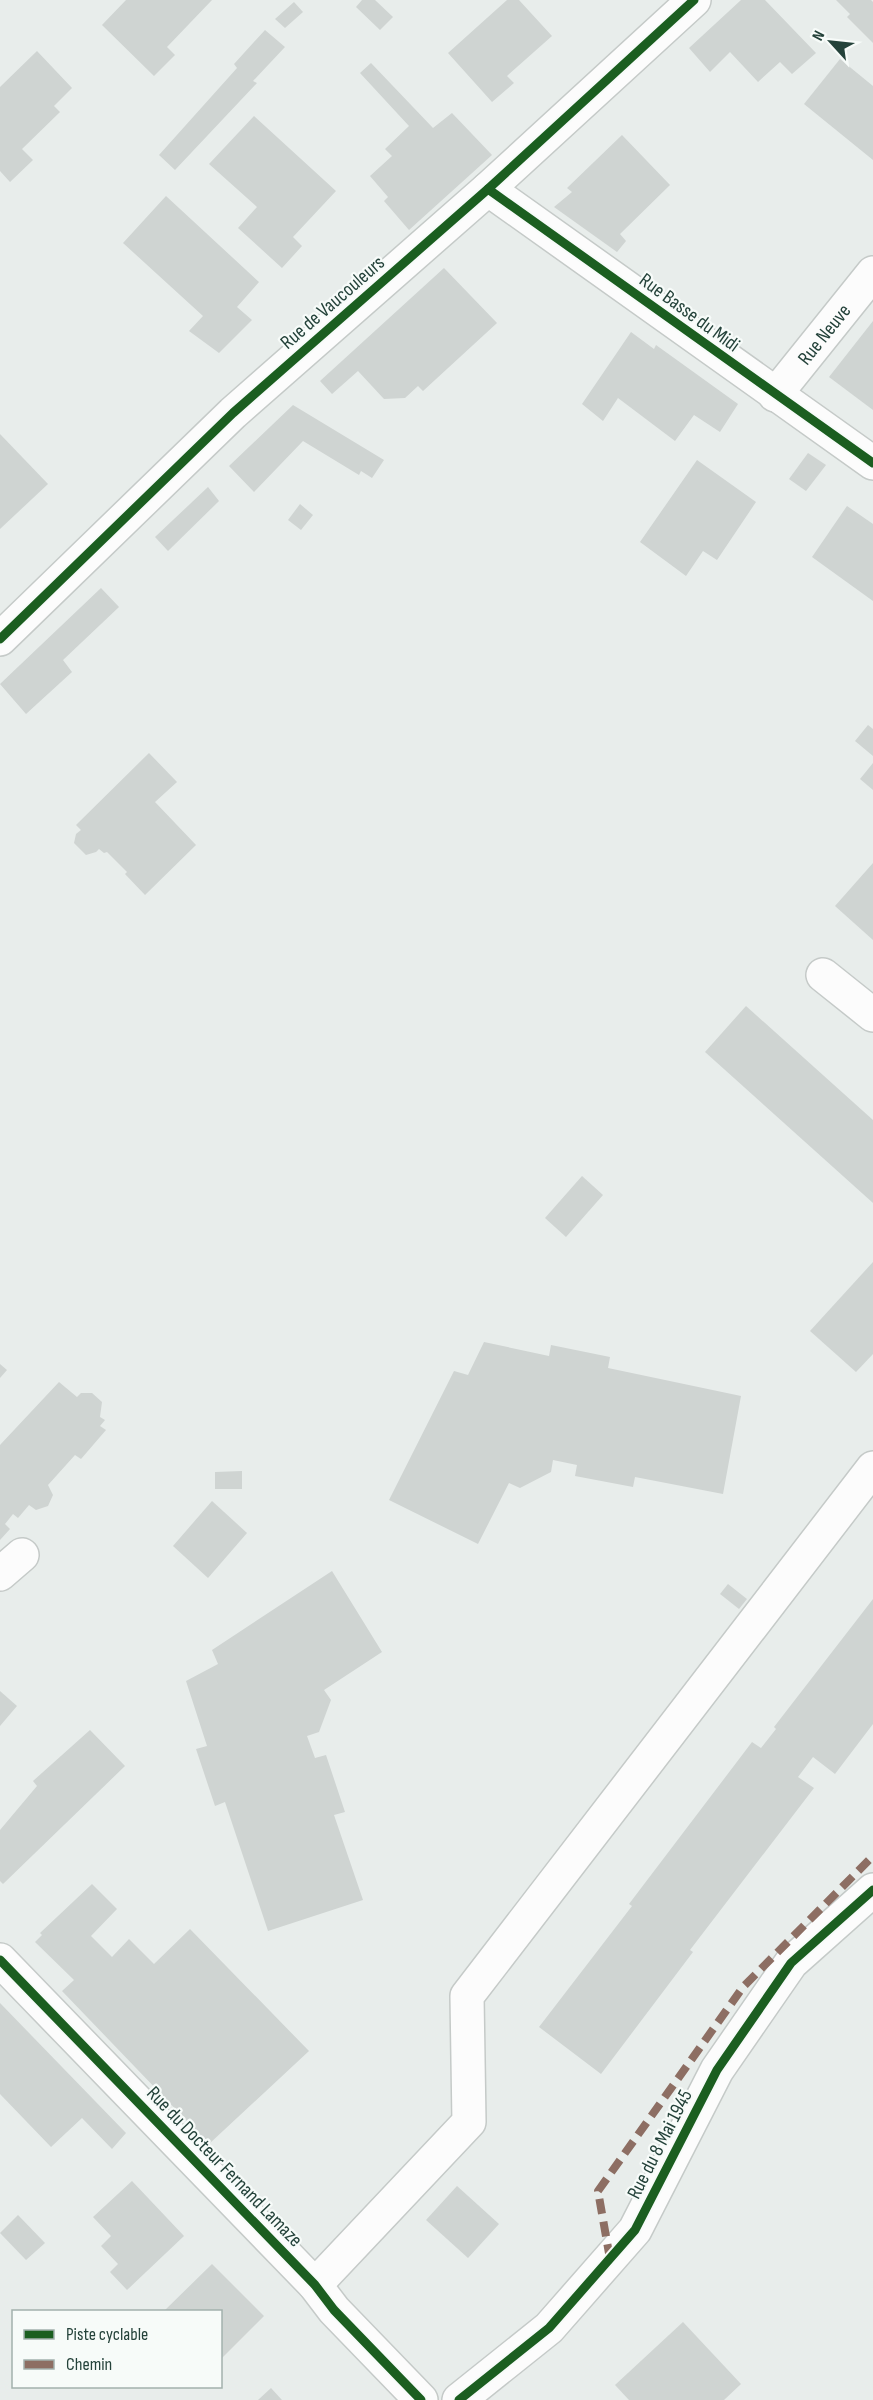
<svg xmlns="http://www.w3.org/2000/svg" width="873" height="2400" viewBox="0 0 873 2400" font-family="'Sofia Sans Condensed',sans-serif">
  <rect width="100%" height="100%" fill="#e8edeb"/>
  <g fill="#cfd4d2">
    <path d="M 126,0 L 212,0 L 167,47 L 175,55 L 154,76 L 102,25 Z"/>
    <path d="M 362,0 L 375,0 L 393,17 L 380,30 L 356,7 Z"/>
    <path d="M 507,0 L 519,0 L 552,36 L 507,76 L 514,83 L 492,102 L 448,53 Z"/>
    <path d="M 741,0 L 765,0 L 816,53 L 792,74 L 780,62 L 758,82 L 730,52 L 710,72 L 689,48 Z"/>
    <path d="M 836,0 L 871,0 L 873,2 L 873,43 L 847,17 L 850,14 Z"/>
    <path d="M 294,2 L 303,12 L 285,28 L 275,19 Z"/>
    <path d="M 265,30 L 285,47 L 253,81 L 257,83 L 175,170 L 159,155 L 237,68 L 234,64 Z"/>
    <path d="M 37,51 L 72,88 L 54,106 L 60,112 L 22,149 L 33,160 L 10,182 L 0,171 L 0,87 Z"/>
    <path d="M 840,59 L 873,86 L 873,160 L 804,104 Z"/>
    <path d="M 371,63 L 433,128 L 452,113 L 492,155 L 409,230 L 384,201 L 388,197 L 370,176 L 392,156 L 385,149 L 409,126 L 360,73 Z"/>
    <path d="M 254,116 L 336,191 L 293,237 L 302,246 L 282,268 L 238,228 L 257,207 L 209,164 Z"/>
    <path d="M 622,135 L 670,185 L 620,234 L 626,241 L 617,252 L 554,207 L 572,192 L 567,188 Z"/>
    <path d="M 166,196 L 259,282 L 237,307 L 252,320 L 219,353 L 189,331 L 203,316 L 123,243 Z"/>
    <path d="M 444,268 L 497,323 L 423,391 L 418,386 L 405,398 L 384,399 L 358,371 L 332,394 L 320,381 Z"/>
    <path d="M 873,321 L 873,410 L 829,377 Z"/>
    <path d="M 631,332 L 654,349 L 656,345 L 738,404 L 720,432 L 694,415 L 675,441 L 618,398 L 603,421 L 582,404 Z"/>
    <path d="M 293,405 L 384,460 L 372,478 L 361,471 L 359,475 L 303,441 L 254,492 L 229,466 Z"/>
    <path d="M 0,434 L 48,484 L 0,529 Z"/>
    <path d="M 808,453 L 826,465 L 806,491 L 789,479 Z"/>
    <path d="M 697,460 L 756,502 L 717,560 L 703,551 L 686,576 L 640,542 Z"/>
    <path d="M 208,487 L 219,501 L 168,551 L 155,537 Z"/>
    <path d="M 300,504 L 313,515 L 301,530 L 288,520 Z"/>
    <path d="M 847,506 L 873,524 L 873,601 L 812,557 Z"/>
    <path d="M 101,588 L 119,607 L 63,660 L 72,672 L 26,714 L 0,684 Z"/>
    <path d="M 868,725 L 873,729 L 873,756 L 855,741 Z"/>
    <path d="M 149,753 L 177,782 L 155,802 L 196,845 L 145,895 L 125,874 L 127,872 L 107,852 L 104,853 L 99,849 L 96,852 L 86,855 L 74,843 L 76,834 L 81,830 L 76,825 Z"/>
    <path d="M 873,763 L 873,790 L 860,779 Z"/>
    <path d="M 873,863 L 873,940 L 835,906 Z"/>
    <path d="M 746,1006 L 873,1120 L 873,1203 L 705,1052 Z"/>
    <path d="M 582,1176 L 603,1195 L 566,1237 L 545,1218 Z"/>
    <path d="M 873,1262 L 873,1354 L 856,1372 L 810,1331 Z"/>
    <path d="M 484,1342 L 549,1356 L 551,1345 L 610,1357 L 608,1368 L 741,1396 L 723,1494 L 635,1477 L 633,1487 L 575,1476 L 577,1465 L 553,1460 L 551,1472 L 520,1488 L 509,1483 L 478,1544 L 389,1500 L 454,1371 L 468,1375 Z"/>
    <path d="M 0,1364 L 7,1370 L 0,1378 Z"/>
    <path d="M 59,1382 L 77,1397 L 81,1393 L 92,1393 L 102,1402 L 100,1417 L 105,1420 L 100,1426 L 106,1430 L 81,1459 L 75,1455 L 48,1485 L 53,1495 L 48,1506 L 36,1510 L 29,1505 L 18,1518 L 13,1514 L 5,1524 L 10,1529 L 0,1540 L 0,1445 Z"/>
    <path d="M 242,1471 L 242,1489 L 215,1489 L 215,1472 Z"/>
    <path d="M 212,1501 L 247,1533 L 208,1578 L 173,1546 Z"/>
    <path d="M 332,1571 L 382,1652 L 324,1690 L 331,1700 L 319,1732 L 307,1736 L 315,1758 L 326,1755 L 345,1812 L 334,1815 L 363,1900 L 268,1931 L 225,1802 L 215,1806 L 196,1749 L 207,1746 L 186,1681 L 218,1664 L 212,1650 Z"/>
    <path d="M 728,1584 L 747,1599 L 739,1609 L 720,1594 Z"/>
    <path d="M 873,1599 L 873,1724 L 835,1774 L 813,1757 L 798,1777 L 814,1788 L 690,1950 L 693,1952 L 601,2074 L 539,2027 L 632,1906 L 629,1904 L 752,1742 L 761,1748 L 776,1729 L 774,1727 Z"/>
    <path d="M 0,1691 L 17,1706 L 0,1726 Z"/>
    <path d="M 90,1730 L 125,1766 L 3,1884 L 0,1881 L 0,1830 L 37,1786 L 33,1781 Z"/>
    <path d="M 92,1884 L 117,1909 L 91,1936 L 112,1957 L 129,1939 L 154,1964 L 190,1929 L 309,2051 L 209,2144 L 62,1991 L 74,1980 L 35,1942 L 42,1935 L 40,1933 Z"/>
    <path d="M 0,2003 L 126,2133 L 112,2149 L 82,2118 L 51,2147 L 0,2094 Z"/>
    <path d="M 132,2181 L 184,2236 L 127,2290 L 110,2272 L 118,2264 L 101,2246 L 111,2236 L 93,2217 Z"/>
    <path d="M 457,2186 L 499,2224 L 468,2258 L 426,2220 Z"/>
    <path d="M 18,2215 L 45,2243 L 26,2260 L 0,2233 Z"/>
    <path d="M 212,2264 L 264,2316 L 220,2360 L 220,2312 L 163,2312 Z"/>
    <path d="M 683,2322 L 741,2384 L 724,2400 L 629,2400 L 615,2385 Z"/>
    <path d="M 271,2388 L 282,2400 L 258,2400 Z"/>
  </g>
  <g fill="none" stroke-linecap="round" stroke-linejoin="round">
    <defs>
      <g id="minor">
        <path d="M 488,189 L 873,463"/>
        <path id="s1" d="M 775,395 L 873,273"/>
        <path d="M 0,639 L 233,413 L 488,189 L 694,0"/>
        <path d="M 823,975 L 873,1015"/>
        <path d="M 0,1574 L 22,1555"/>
        <path d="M 0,1960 L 315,2285 L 334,2310 L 421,2400"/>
        <path d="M 315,2285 L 469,2122 L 467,1996 L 873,1468"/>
        <path d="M 459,2400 L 549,2328 L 635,2230 L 717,2070 L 791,1963 L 873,1890"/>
      </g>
    </defs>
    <use href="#minor" stroke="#c5cac8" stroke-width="36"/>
    <use href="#minor" stroke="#fcfcfc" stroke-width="33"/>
    <path stroke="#8d6e63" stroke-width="8" stroke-dasharray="15 8" stroke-linecap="butt" d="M 610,2259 L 598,2191 L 743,1987 L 873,1856"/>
    <defs>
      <g id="cycleway">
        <path d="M 488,189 L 873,463"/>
        <path d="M 0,639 L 233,413 L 488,189 L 694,0"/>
        <path d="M 0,1960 L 315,2285 L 334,2310 L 421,2400"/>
        <path d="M 459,2400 L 549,2328 L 635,2230 L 717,2070 L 791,1963 L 873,1890"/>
      </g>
    </defs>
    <use href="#cycleway" stroke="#f7fbf9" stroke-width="13"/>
    <use href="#cycleway" stroke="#1b5e20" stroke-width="9"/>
  </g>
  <g text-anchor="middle" stroke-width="4.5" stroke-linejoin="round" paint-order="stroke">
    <g font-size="20" fill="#24423a" stroke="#f7fbf9">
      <text transform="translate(332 302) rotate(-41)" y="7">Rue de Vaucouleurs</text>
      <text transform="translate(690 312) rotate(36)" y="7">Rue Basse du Midi</text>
      <text dy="7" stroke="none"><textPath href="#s1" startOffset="78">Rue Neuve</textPath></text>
      <text transform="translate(659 2144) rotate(-63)" y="7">Rue du 8 Mai 1945</text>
      <text transform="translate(225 2166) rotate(46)" y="7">Rue du Docteur Fernand Lamaze</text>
    </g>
  </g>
  <rect x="12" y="2310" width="210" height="78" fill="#f7fbf9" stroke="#a3b1ad" stroke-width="1.5"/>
  <rect x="24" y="2330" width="30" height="9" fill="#1b5e20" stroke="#a3b1ad" stroke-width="1.5"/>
  <text x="66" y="2340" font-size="18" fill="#24423a">Piste cyclable</text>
  <rect x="24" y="2360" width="30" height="9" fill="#8d6e63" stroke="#a3b1ad" stroke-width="1.5"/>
  <text x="66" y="2370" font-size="18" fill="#24423a">Chemin</text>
  <g transform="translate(831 42) rotate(297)" stroke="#f7fbf9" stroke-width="4.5" paint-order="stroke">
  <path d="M0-4.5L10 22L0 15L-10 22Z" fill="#24423a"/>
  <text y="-9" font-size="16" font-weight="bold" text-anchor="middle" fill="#24423a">N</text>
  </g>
</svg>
